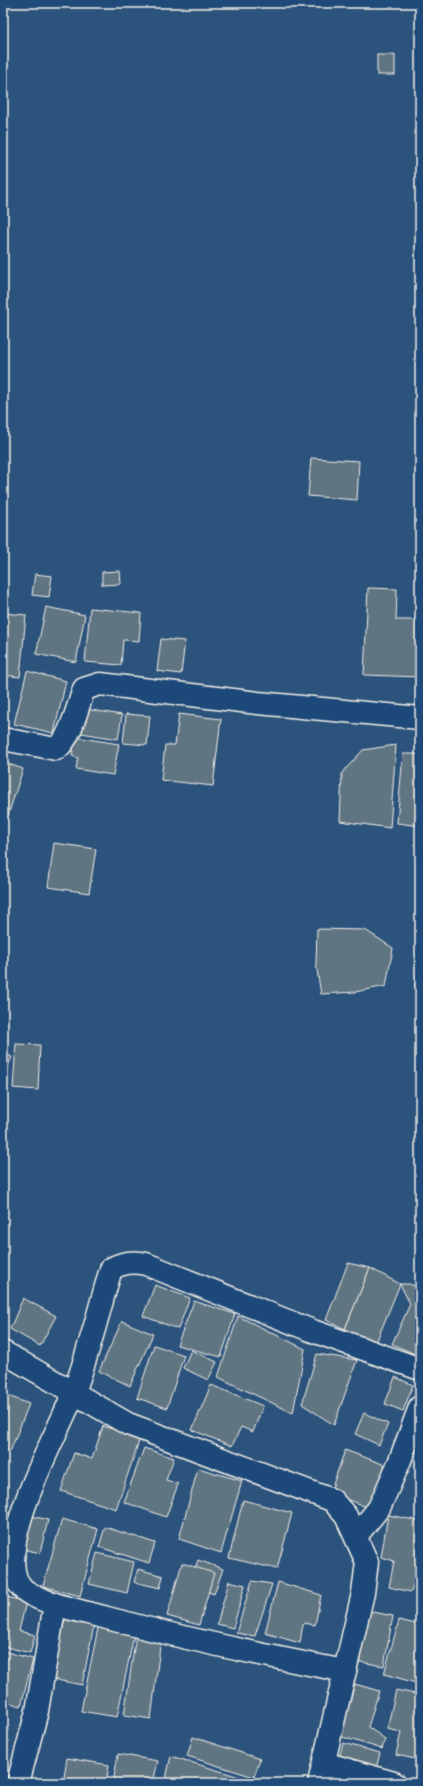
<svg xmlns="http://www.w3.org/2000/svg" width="423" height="1786" viewBox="0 0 423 1786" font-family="Delius,sans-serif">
  <rect width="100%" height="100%" fill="#2c537c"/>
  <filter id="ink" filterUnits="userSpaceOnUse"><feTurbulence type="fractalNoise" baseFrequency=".025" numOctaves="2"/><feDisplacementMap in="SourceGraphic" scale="8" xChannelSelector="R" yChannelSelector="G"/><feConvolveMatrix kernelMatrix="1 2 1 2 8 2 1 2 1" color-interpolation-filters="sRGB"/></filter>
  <g filter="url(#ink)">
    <g fill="#617582" stroke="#f4f1e8">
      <rect x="377" y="55" width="18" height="20"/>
      <path d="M 311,458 L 359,461 L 357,500 L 308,496 Z"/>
      <path d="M 120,571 L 121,584 L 102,585 L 102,572 Z"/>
      <path d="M 35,574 L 52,576 L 49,597 L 32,595 Z"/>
      <path d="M 368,588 L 397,589 L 396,620 L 420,620 L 420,677 L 364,675 Z"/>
      <path d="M 46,607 L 85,615 L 76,662 L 36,654 Z"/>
      <path d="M 90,608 L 141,613 L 139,641 L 123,640 L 121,665 L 85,662 Z"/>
      <path d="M 3,613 L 26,615 L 20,677 L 3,675 Z"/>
      <path d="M 161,639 L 185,641 L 181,674 L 157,671 Z"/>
      <path d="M 27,671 L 66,681 L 54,733 L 14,724 Z"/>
      <path d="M 85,709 L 122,715 L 118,739 L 81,733 Z"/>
      <path d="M 126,714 L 150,716 L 147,745 L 123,743 Z"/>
      <path d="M 179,714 L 221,719 L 213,786 L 161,780 L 165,745 L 175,745 Z"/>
      <path d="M 75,737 L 119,744 L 113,775 L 76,769 L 78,758 L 72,756 Z"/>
      <path d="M 396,745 L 390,828 L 340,821 L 342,773 L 363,750 Z"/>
      <path d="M 403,754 L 420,754 L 420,826 L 397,823 Z"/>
      <path d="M 3,762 L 23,769 L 4,828 L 3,828 Z"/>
      <path d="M 54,843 L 96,849 L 89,893 L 48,887 Z"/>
      <path d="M 317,929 L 365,930 L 393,948 L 386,986 L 355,992 L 321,994 L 316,964 Z"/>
      <path d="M 420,965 L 420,1001 L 415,986 Z"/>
      <path d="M 16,1044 L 40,1045 L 38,1090 L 13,1088 Z"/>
      <path d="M 3,1053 L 12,1057 L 3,1077 Z"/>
      <path d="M 348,1263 L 370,1268 L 345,1329 L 326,1320 Z"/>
      <path d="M 370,1268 L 400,1284 L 375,1345 L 345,1329 Z"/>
      <path d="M 400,1284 L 409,1284 L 420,1288 L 420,1344 L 415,1354 L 392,1344 L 410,1304 Z"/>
      <path d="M 155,1285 L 190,1298 L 178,1329 L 143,1316 Z"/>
      <path d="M 23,1298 L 56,1316 L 40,1346 L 10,1329 Z"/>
      <path d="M 194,1301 L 235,1314 L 221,1357 L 177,1345 Z"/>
      <path d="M 238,1316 L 305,1349 L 293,1413 L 218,1377 Z"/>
      <path d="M 122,1321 L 153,1334 L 130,1386 L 99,1371 Z"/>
      <path d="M 154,1345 L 184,1355 L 167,1408 L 137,1398 Z"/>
      <path d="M 191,1350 L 217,1362 L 208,1380 L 183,1368 Z"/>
      <path d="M 317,1354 L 357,1360 L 334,1425 L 302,1404 Z"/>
      <path d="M 395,1377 L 413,1385 L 403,1411 L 385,1404 Z"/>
      <path d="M 211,1385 L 263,1406 L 253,1432 L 241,1427 L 232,1446 L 192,1430 Z"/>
      <path d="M 3,1394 L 29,1404 L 10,1452 L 3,1449 Z"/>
      <path d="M 364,1413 L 388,1424 L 379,1445 L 355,1434 Z"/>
      <path d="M 103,1426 L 140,1438 L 116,1509 L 61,1491 L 74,1453 L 92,1459 Z"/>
      <path d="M 144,1448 L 174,1458 L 166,1480 L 178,1484 L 166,1517 L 124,1502 Z"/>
      <path d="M 345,1450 L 388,1466 L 372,1509 L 330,1493 Z"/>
      <path d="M 198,1468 L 242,1481 L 221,1553 L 179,1539 Z"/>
      <path d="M 243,1500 L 292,1513 L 277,1569 L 229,1558 Z"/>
      <path d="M 28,1515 L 48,1520 L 40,1553 L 19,1548 Z"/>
      <path d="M 388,1515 L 420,1521 L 420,1567 L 411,1592 L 389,1587 L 394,1561 L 381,1557 Z"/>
      <path d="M 62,1519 L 98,1529 L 80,1596 L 43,1586 Z"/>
      <path d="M 105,1527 L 155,1543 L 149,1563 L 99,1547 Z"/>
      <path d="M 97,1553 L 134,1562 L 127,1593 L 89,1584 Z"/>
      <path d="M 198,1560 L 223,1569 L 214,1594 L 189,1585 Z"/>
      <path d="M 182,1563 L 214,1573 L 199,1625 L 167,1616 Z"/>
      <path d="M 138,1569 L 163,1576 L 160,1588 L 134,1582 Z"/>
      <path d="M 229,1581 L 245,1585 L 233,1628 L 217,1624 Z"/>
      <path d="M 252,1581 L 272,1584 L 255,1636 L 236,1633 Z"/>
      <path d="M 278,1582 L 321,1595 L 315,1625 L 303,1623 L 300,1643 L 265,1633 Z"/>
      <path d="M 3,1596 L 26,1602 L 19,1631 L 35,1635 L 30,1653 L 3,1646 Z"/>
      <path d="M 368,1611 L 393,1616 L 384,1666 L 355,1661 Z"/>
      <path d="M 65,1619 L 94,1625 L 82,1685 L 52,1679 Z"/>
      <path d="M 399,1620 L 420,1625 L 420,1684 L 384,1674 Z"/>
      <path d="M 99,1623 L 135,1630 L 117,1717 L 81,1711 Z"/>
      <path d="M 136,1635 L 161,1638 L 151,1719 L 124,1715 Z"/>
      <path d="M 3,1651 L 33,1659 L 21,1706 L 3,1701 Z"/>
      <path d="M 355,1684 L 379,1691 L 368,1727 L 385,1739 L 382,1749 L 339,1736 Z"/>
      <path d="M 396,1690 L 420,1695 L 420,1760 L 396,1755 L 401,1732 L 387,1729 Z"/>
      <path d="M 193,1737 L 260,1759 L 254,1777 L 187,1756 Z"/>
      <path d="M 343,1743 L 380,1753 L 376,1769 L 339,1759 Z"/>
      <path d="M 118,1754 L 158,1761 L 153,1783 L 113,1783 Z"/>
      <path d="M 171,1756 L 259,1783 L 165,1783 Z"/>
      <path d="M 67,1758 L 109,1765 L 106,1783 L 63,1783 Z"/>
    </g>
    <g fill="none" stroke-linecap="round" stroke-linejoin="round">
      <defs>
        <g id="minor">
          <path d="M 3,739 L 56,749 C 70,741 78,705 84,689 L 100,684 L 258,703 L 420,718"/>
          <path d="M 3,1352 L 128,1424 L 332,1500 L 346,1516 L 367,1562 L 363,1593 L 319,1783"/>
          <path d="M 356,1536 L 379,1508 L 399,1463 L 420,1407"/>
          <path d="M 345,1671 C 265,1656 186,1639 107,1618 C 85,1612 45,1604 27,1592 C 23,1590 18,1583 16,1579 C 0,1532 57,1436 74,1392 C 89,1352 99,1309 111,1269 C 123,1262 133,1261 146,1264 L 310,1330 L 420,1369"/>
          <path d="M 324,1763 L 394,1783"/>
          <path d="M 18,1783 L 37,1711 L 55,1604"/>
        </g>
      </defs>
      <use href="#minor" stroke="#f4f1e8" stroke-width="25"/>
      <use href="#minor" stroke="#1f4a7a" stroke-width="22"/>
    </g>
  </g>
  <rect width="423" height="1786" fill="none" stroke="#1f4a7a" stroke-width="16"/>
  <rect x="8" y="8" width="407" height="1770" fill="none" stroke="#f4f1e8" stroke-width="1.5" filter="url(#ink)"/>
</svg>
